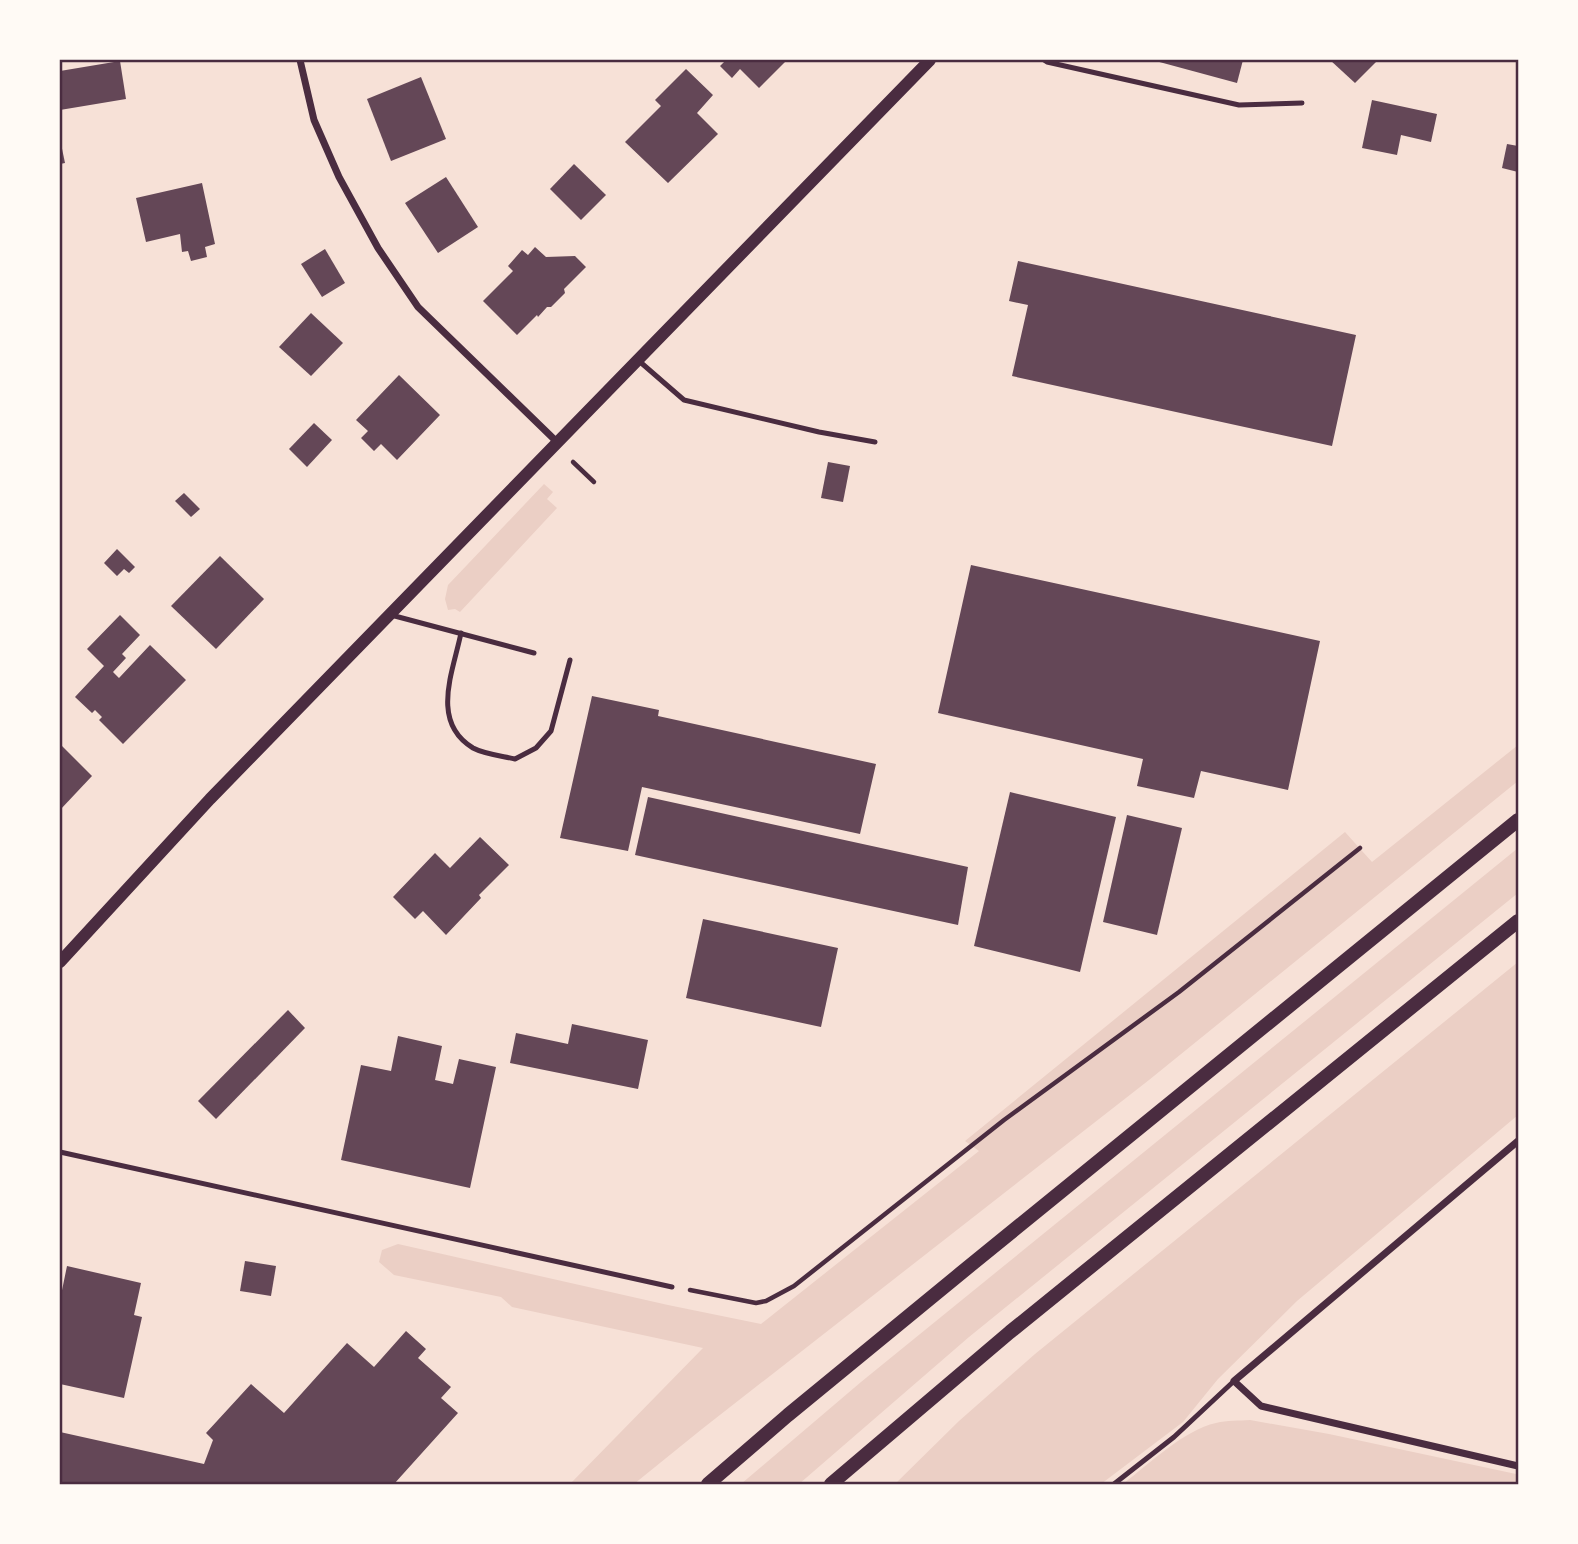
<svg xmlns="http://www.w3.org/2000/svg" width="1578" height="1544" viewBox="0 0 1578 1544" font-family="Lora,serif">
  <rect width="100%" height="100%" fill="#f7e1d7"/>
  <g fill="#ebcfc5">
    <path d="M 544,484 L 553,492 L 547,499 L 557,508 L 460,612 L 455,609 L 448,610 L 445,599 L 448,585 Z"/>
    <path d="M 1518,745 L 1518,781 L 1149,1080 L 702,1429 L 634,1484 L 570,1484 L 703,1348 L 512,1307 L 501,1297 L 394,1275 L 379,1262 L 382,1250 L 398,1244 L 668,1305 L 761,1324 L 979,1151 L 965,1141 L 1345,832 L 1372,862 Z"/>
    <path d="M 1518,848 L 1518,893 L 969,1337 L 799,1484 L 741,1484 L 861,1382 Z"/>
    <path d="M 1518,962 L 1518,1115 L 1297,1301 L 1218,1379 L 1183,1422 L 1101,1484 L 895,1484 L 959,1421 L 1035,1354 Z"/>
    <path d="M 1250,1420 L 1329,1434 L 1516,1474 L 1518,1475 L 1518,1484 L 1123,1484 C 1149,1464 1184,1430 1216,1423 C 1227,1420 1239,1421 1250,1420 Z"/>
  </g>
  <g fill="#644757">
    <path d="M 726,60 L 787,60 L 759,88 L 740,69 L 732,78 L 720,66 Z"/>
    <path d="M 1152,60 L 1243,60 L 1237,83 Z"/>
    <path d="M 1330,60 L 1378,60 L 1355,83 Z"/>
    <path d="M 120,61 L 126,99 L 60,110 L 60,71 Z"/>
    <path d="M 686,69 L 713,95 L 697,113 L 718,134 L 668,183 L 625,142 L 661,106 L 655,100 Z"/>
    <path d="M 421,77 L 446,139 L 391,161 L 367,99 Z"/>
    <path d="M 1372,100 L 1437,114 L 1431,142 L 1401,135 L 1397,155 L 1362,148 Z"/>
    <path d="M 60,139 L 65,163 L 60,164 Z"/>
    <path d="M 1507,144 L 1518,146 L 1518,172 L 1502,168 Z"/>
    <path d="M 574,164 L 606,195 L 581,220 L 550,189 Z"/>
    <path d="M 446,177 L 478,227 L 438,253 L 405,203 Z"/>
    <path d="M 202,183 L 215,244 L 205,247 L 207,257 L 191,261 L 188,251 L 182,252 L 180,234 L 146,242 L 136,198 Z"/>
    <path d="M 535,247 L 546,257 L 575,256 L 586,267 L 564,289 L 565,293 L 551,307 L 547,307 L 538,317 L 537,315 L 517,335 L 483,301 L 513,271 L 508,266 L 522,250 L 528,255 Z"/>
    <path d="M 325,249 L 345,283 L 322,297 L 301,264 Z"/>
    <path d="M 1018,261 L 1356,335 L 1332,446 L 1012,376 L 1028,305 L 1009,301 Z"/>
    <path d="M 311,313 L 343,343 L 311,376 L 279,347 Z"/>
    <path d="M 399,375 L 440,415 L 397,460 L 381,444 L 374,451 L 361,438 L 368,431 L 356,420 Z"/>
    <path d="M 314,423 L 332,440 L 307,467 L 289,449 Z"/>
    <path d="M 828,462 L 850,466 L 843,502 L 821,498 Z"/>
    <path d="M 184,493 L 200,509 L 191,517 L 175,501 Z"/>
    <path d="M 117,549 L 135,567 L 129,573 L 124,569 L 117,576 L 104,563 Z"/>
    <path d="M 220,556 L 264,599 L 216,649 L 171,606 Z"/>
    <path d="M 971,565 L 1320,641 L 1288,790 L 1201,771 L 1194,798 L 1137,786 L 1143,759 L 938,713 Z"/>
    <path d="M 120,615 L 140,635 L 122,654 L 126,658 L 113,672 L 119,678 L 150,645 L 186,680 L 123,744 L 99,720 L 102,717 L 95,710 L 92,713 L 75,697 L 104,666 L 87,649 Z"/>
    <path d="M 592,696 L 659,710 L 658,716 L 876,764 L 860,834 L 642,787 L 628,851 L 560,838 Z"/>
    <path d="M 60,744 L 92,776 L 60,810 Z"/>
    <path d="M 1010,792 L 1116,817 L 1080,972 L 974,946 Z"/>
    <path d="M 648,797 L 968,867 L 958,925 L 635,855 Z"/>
    <path d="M 1127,815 L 1182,828 L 1157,935 L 1103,922 Z"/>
    <path d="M 480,837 L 509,865 L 479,895 L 481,898 L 446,935 L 423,911 L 415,919 L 393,897 L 435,853 L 450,868 Z"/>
    <path d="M 703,919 L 838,948 L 821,1027 L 686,998 Z"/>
    <path d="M 288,1010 L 305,1028 L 216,1119 L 198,1101 Z"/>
    <path d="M 572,1024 L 648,1040 L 638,1089 L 510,1063 L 516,1033 L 568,1044 Z"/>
    <path d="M 398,1036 L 442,1046 L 435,1080 L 453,1084 L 459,1059 L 496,1067 L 470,1188 L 341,1160 L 361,1065 L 391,1071 Z"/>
    <path d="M 245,1261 L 276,1266 L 271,1296 L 240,1291 Z"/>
    <path d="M 67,1266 L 141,1283 L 134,1315 L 142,1317 L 124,1398 L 60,1384 L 60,1300 Z"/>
    <path d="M 406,1331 L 426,1349 L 418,1358 L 451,1387 L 441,1398 L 458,1413 L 394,1484 L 60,1484 L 60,1432 L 204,1464 L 213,1440 L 206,1433 L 251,1384 L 284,1413 L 347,1343 L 374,1367 Z"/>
  </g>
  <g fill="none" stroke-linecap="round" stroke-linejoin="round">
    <g stroke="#4a2c40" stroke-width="4.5">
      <path d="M 573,462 L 594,482"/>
      <path d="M 690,1290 L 756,1303 L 766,1301 L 794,1286 L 1004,1120 L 1179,992 L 1360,848"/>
    </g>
    <g stroke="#4a2c40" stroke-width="5">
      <path d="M 1044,60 L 1047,62 L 1239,105 L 1302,103"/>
      <path d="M 639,361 L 684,400 L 819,432 L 875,442"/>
      <path d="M 391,615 L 534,653"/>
      <path d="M 461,633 C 453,672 430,722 473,748 C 484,754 502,756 515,759 L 536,748 L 551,731 L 570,660"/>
      <path d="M 60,1152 L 672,1287"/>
      <path d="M 1114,1484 L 1174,1437 L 1234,1381"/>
    </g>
    <g stroke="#4a2c40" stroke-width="7">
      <path d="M 300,60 L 314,120 L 339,177 L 378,248 L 418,307 L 557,442"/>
      <path d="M 1518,1141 L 1234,1381 L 1261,1406 L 1518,1466"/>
    </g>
    <path stroke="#4a2c40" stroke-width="12" d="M 60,962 L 210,799 L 930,60"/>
    <g stroke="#4a2c40" stroke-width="14">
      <path d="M 708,1484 L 788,1415 L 961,1273 L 1518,820"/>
      <path d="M 831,1484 L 1010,1332 L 1518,921"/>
    </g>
  </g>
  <rect width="1578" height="1544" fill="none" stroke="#fffaf5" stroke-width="122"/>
  <rect x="61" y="61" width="1456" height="1422" fill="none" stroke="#4a2c40" stroke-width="2.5"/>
</svg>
